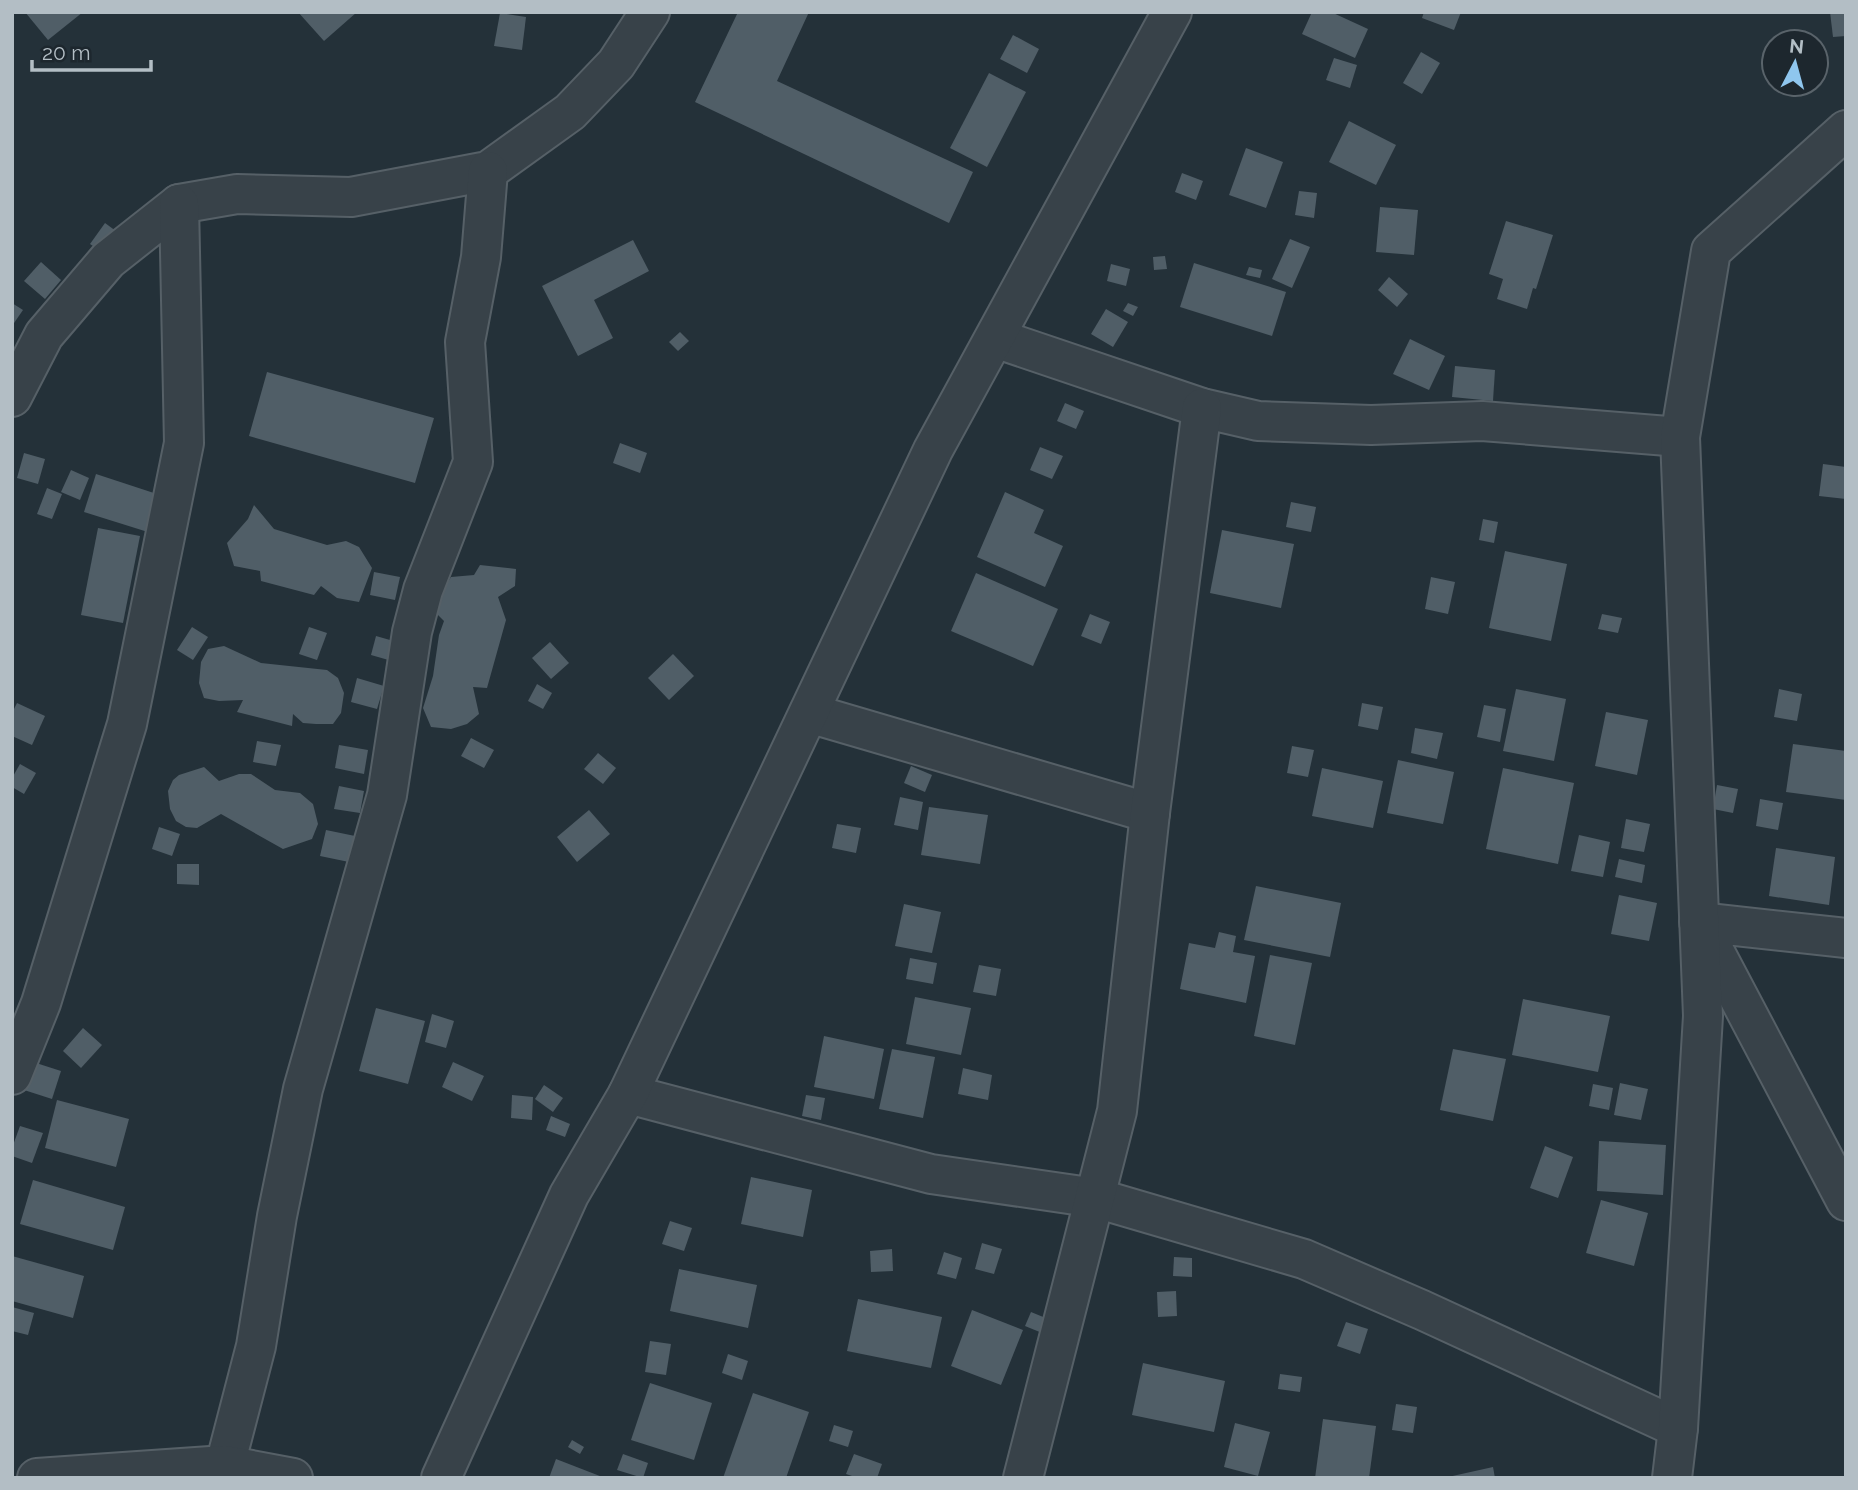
<svg xmlns="http://www.w3.org/2000/svg" width="1858" height="1490" viewBox="0 0 1858 1490" font-family="Raleway,sans-serif">
  <rect width="100%" height="100%" fill="#243139"/>
  <g fill="#505e67">
    <path d="M 25,12 L 83,12 L 48,40 Z"/>
    <path d="M 298,12 L 357,12 L 324,41 Z"/>
    <path d="M 738,12 L 809,12 L 777,81 L 973,172 L 949,223 L 695,102 Z"/>
    <path d="M 1312,12 L 1331,12 L 1368,29 L 1355,58 L 1302,34 Z"/>
    <path d="M 1424,12 L 1461,12 L 1454,30 L 1422,18 Z"/>
    <path d="M 1830,12 L 1846,12 L 1846,36 L 1833,37 Z"/>
    <path d="M 500,13 L 526,17 L 522,50 L 494,46 Z"/>
    <path d="M 1013,35 L 1039,49 L 1027,73 L 1000,59 Z"/>
    <path d="M 1421,52 L 1440,63 L 1422,94 L 1403,83 Z"/>
    <path d="M 1334,58 L 1357,65 L 1350,88 L 1326,80 Z"/>
    <path d="M 989,73 L 1026,92 L 987,167 L 950,148 Z"/>
    <path d="M 1349,121 L 1396,145 L 1376,185 L 1329,162 Z"/>
    <path d="M 1246,148 L 1283,162 L 1266,208 L 1229,195 Z"/>
    <path d="M 1182,173 L 1203,181 L 1196,200 L 1175,192 Z"/>
    <path d="M 1299,191 L 1317,193 L 1314,218 L 1295,215 Z"/>
    <path d="M 1380,207 L 1418,210 L 1414,255 L 1376,252 Z"/>
    <path d="M 1506,221 L 1553,235 L 1536,289 L 1533,288 L 1527,309 L 1497,299 L 1503,279 L 1489,274 Z"/>
    <path d="M 105,223 L 120,234 L 106,255 L 90,244 Z"/>
    <path d="M 1290,239 L 1310,247 L 1292,288 L 1272,279 Z"/>
    <path d="M 633,240 L 649,271 L 594,300 L 613,338 L 578,356 L 542,286 Z"/>
    <path d="M 1165,256 L 1167,269 L 1154,270 L 1153,257 Z"/>
    <path d="M 41,262 L 61,280 L 45,299 L 24,281 Z"/>
    <path d="M 1194,263 L 1286,292 L 1272,336 L 1180,307 Z"/>
    <path d="M 1111,264 L 1130,269 L 1126,286 L 1107,281 Z"/>
    <path d="M 1249,267 L 1262,270 L 1260,278 L 1246,275 Z"/>
    <path d="M 1389,277 L 1408,294 L 1397,307 L 1378,290 Z"/>
    <path d="M 12,303 L 23,310 L 12,326 Z"/>
    <path d="M 1128,303 L 1138,307 L 1133,316 L 1123,311 Z"/>
    <path d="M 1106,309 L 1128,322 L 1113,347 L 1091,334 Z"/>
    <path d="M 680,332 L 689,341 L 678,351 L 669,342 Z"/>
    <path d="M 1410,339 L 1445,356 L 1429,390 L 1393,374 Z"/>
    <path d="M 1455,366 L 1495,370 L 1493,401 L 1452,397 Z"/>
    <path d="M 267,372 L 434,418 L 415,483 L 249,436 Z"/>
    <path d="M 1065,403 L 1084,411 L 1076,429 L 1057,421 Z"/>
    <path d="M 620,443 L 647,453 L 640,473 L 613,463 Z"/>
    <path d="M 1040,447 L 1063,456 L 1052,479 L 1030,470 Z"/>
    <path d="M 24,453 L 45,459 L 38,484 L 17,478 Z"/>
    <path d="M 1823,464 L 1846,467 L 1846,499 L 1819,496 Z"/>
    <path d="M 71,470 L 89,478 L 80,500 L 61,492 Z"/>
    <path d="M 96,474 L 163,496 L 151,533 L 84,512 Z"/>
    <path d="M 47,488 L 62,494 L 52,519 L 37,514 Z"/>
    <path d="M 1005,492 L 1044,510 L 1034,533 L 1063,546 L 1045,587 L 977,557 Z"/>
    <path d="M 1291,502 L 1316,507 L 1311,532 L 1286,527 Z"/>
    <path d="M 254,505 L 274,529 L 327,545 L 346,541 L 359,547 L 372,568 L 359,602 L 337,598 L 321,586 L 314,595 L 261,581 L 260,571 L 234,566 L 227,543 L 248,519 Z"/>
    <path d="M 1483,519 L 1498,522 L 1494,543 L 1479,540 Z"/>
    <path d="M 98,528 L 140,536 L 123,623 L 81,615 Z"/>
    <path d="M 1222,530 L 1294,544 L 1281,608 L 1210,593 Z"/>
    <path d="M 1505,551 L 1567,564 L 1551,641 L 1489,628 Z"/>
    <path d="M 480,565 L 516,569 L 515,586 L 498,597 L 506,620 L 487,688 L 473,687 L 479,714 L 467,724 L 451,729 L 431,727 L 423,708 L 433,676 L 439,635 L 444,621 L 436,613 L 441,593 L 451,577 L 474,575 Z"/>
    <path d="M 374,572 L 400,577 L 395,600 L 370,595 Z"/>
    <path d="M 976,573 L 1058,609 L 1033,666 L 951,631 Z"/>
    <path d="M 1431,577 L 1455,582 L 1448,614 L 1425,609 Z"/>
    <path d="M 1090,614 L 1110,622 L 1101,644 L 1081,636 Z"/>
    <path d="M 1602,614 L 1622,618 L 1618,633 L 1598,629 Z"/>
    <path d="M 192,627 L 208,637 L 193,660 L 177,650 Z"/>
    <path d="M 309,627 L 327,633 L 317,660 L 299,654 Z"/>
    <path d="M 376,636 L 397,642 L 392,661 L 371,655 Z"/>
    <path d="M 550,642 L 569,663 L 551,679 L 532,658 Z"/>
    <path d="M 224,646 L 261,663 L 327,670 L 338,678 L 344,693 L 341,713 L 333,724 L 316,724 L 303,723 L 293,714 L 292,726 L 237,712 L 243,700 L 219,701 L 204,698 L 199,683 L 201,662 L 208,649 Z"/>
    <path d="M 673,654 L 694,676 L 669,700 L 648,678 Z"/>
    <path d="M 357,678 L 384,686 L 377,709 L 351,702 Z"/>
    <path d="M 537,684 L 552,693 L 543,709 L 528,701 Z"/>
    <path d="M 1516,689 L 1566,699 L 1554,761 L 1503,751 Z"/>
    <path d="M 1779,689 L 1802,694 L 1797,721 L 1774,717 Z"/>
    <path d="M 17,703 L 45,716 L 32,745 L 12,736 L 12,713 Z"/>
    <path d="M 1362,703 L 1383,707 L 1378,730 L 1358,726 Z"/>
    <path d="M 1484,705 L 1506,709 L 1500,742 L 1477,737 Z"/>
    <path d="M 1606,712 L 1648,720 L 1637,775 L 1595,766 Z"/>
    <path d="M 1415,728 L 1443,733 L 1437,759 L 1411,753 Z"/>
    <path d="M 471,738 L 494,750 L 484,768 L 461,756 Z"/>
    <path d="M 257,741 L 281,745 L 276,766 L 253,762 Z"/>
    <path d="M 1793,744 L 1846,751 L 1846,800 L 1786,792 Z"/>
    <path d="M 339,745 L 368,750 L 364,774 L 335,768 Z"/>
    <path d="M 1292,746 L 1314,750 L 1308,777 L 1287,773 Z"/>
    <path d="M 598,753 L 616,768 L 603,784 L 584,769 Z"/>
    <path d="M 1398,760 L 1454,772 L 1443,824 L 1387,813 Z"/>
    <path d="M 20,764 L 36,773 L 24,794 L 12,787 L 12,778 Z"/>
    <path d="M 911,766 L 932,775 L 925,792 L 904,783 Z"/>
    <path d="M 204,767 L 219,781 L 239,774 L 251,774 L 275,790 L 300,793 L 313,804 L 318,824 L 312,839 L 283,849 L 221,814 L 197,828 L 186,827 L 176,821 L 170,809 L 168,791 L 173,780 L 179,775 Z"/>
    <path d="M 1322,768 L 1383,781 L 1373,828 L 1312,816 Z"/>
    <path d="M 1503,768 L 1574,783 L 1558,864 L 1486,849 Z"/>
    <path d="M 1717,785 L 1738,789 L 1733,813 L 1713,809 Z"/>
    <path d="M 339,786 L 364,791 L 360,813 L 334,809 Z"/>
    <path d="M 900,797 L 923,802 L 918,830 L 894,825 Z"/>
    <path d="M 1760,799 L 1783,803 L 1778,830 L 1756,826 Z"/>
    <path d="M 929,807 L 988,815 L 980,864 L 921,855 Z"/>
    <path d="M 589,810 L 610,834 L 577,862 L 557,837 Z"/>
    <path d="M 1626,819 L 1650,824 L 1644,852 L 1621,848 Z"/>
    <path d="M 837,824 L 861,828 L 856,853 L 832,848 Z"/>
    <path d="M 159,827 L 180,834 L 172,856 L 152,849 Z"/>
    <path d="M 326,830 L 355,836 L 349,862 L 320,856 Z"/>
    <path d="M 1579,835 L 1610,842 L 1603,877 L 1571,871 Z"/>
    <path d="M 1776,848 L 1835,857 L 1829,905 L 1769,896 Z"/>
    <path d="M 1619,859 L 1645,865 L 1642,883 L 1615,877 Z"/>
    <path d="M 177,864 L 199,864 L 199,885 L 177,884 Z"/>
    <path d="M 1256,886 L 1341,903 L 1330,957 L 1244,940 Z"/>
    <path d="M 1619,895 L 1657,903 L 1649,941 L 1611,934 Z"/>
    <path d="M 904,904 L 941,912 L 932,953 L 895,946 Z"/>
    <path d="M 1219,932 L 1236,936 L 1233,952 L 1255,956 L 1246,1003 L 1180,989 L 1189,943 L 1215,948 Z"/>
    <path d="M 1270,955 L 1312,963 L 1295,1045 L 1254,1036 Z"/>
    <path d="M 910,958 L 937,963 L 933,984 L 906,979 Z"/>
    <path d="M 979,965 L 1001,969 L 996,996 L 973,992 Z"/>
    <path d="M 915,997 L 971,1008 L 961,1055 L 906,1044 Z"/>
    <path d="M 1523,999 L 1610,1016 L 1598,1072 L 1512,1055 Z"/>
    <path d="M 376,1008 L 425,1021 L 408,1084 L 359,1071 Z"/>
    <path d="M 432,1014 L 454,1021 L 446,1048 L 425,1042 Z"/>
    <path d="M 83,1028 L 102,1045 L 81,1068 L 63,1051 Z"/>
    <path d="M 824,1036 L 884,1049 L 874,1099 L 814,1087 Z"/>
    <path d="M 892,1049 L 935,1057 L 923,1118 L 879,1109 Z"/>
    <path d="M 1453,1049 L 1506,1059 L 1493,1121 L 1440,1110 Z"/>
    <path d="M 33,1062 L 61,1071 L 52,1099 L 24,1090 Z"/>
    <path d="M 453,1062 L 484,1076 L 472,1101 L 442,1087 Z"/>
    <path d="M 963,1068 L 992,1075 L 988,1100 L 958,1094 Z"/>
    <path d="M 1620,1083 L 1648,1089 L 1641,1120 L 1614,1115 Z"/>
    <path d="M 1593,1084 L 1613,1088 L 1609,1110 L 1589,1106 Z"/>
    <path d="M 544,1085 L 563,1098 L 553,1112 L 535,1099 Z"/>
    <path d="M 512,1095 L 533,1097 L 532,1120 L 511,1118 Z"/>
    <path d="M 806,1095 L 825,1098 L 821,1120 L 802,1116 Z"/>
    <path d="M 57,1100 L 129,1119 L 116,1167 L 45,1148 Z"/>
    <path d="M 551,1116 L 570,1124 L 565,1137 L 546,1130 Z"/>
    <path d="M 20,1126 L 43,1133 L 32,1163 L 12,1156 L 12,1148 Z"/>
    <path d="M 1599,1141 L 1666,1145 L 1663,1195 L 1597,1191 Z"/>
    <path d="M 1545,1146 L 1573,1157 L 1558,1198 L 1530,1188 Z"/>
    <path d="M 751,1177 L 812,1190 L 803,1237 L 741,1224 Z"/>
    <path d="M 33,1180 L 125,1207 L 113,1250 L 20,1224 Z"/>
    <path d="M 1601,1200 L 1648,1213 L 1634,1266 L 1586,1253 Z"/>
    <path d="M 670,1221 L 692,1228 L 684,1251 L 662,1244 Z"/>
    <path d="M 982,1243 L 1002,1249 L 994,1274 L 975,1269 Z"/>
    <path d="M 892,1249 L 893,1271 L 871,1272 L 870,1251 Z"/>
    <path d="M 944,1252 L 962,1258 L 956,1279 L 937,1274 Z"/>
    <path d="M 12,1256 L 84,1276 L 73,1318 L 12,1301 Z"/>
    <path d="M 1174,1257 L 1192,1258 L 1192,1277 L 1173,1276 Z"/>
    <path d="M 679,1269 L 757,1285 L 748,1328 L 670,1311 Z"/>
    <path d="M 1176,1291 L 1177,1316 L 1158,1317 L 1157,1292 Z"/>
    <path d="M 858,1299 L 942,1317 L 931,1368 L 847,1351 Z"/>
    <path d="M 12,1307 L 34,1313 L 28,1335 L 12,1331 Z"/>
    <path d="M 972,1310 L 1023,1330 L 1001,1385 L 951,1366 Z"/>
    <path d="M 1031,1312 L 1053,1321 L 1047,1335 L 1025,1326 Z"/>
    <path d="M 1346,1322 L 1368,1329 L 1360,1354 L 1337,1346 Z"/>
    <path d="M 650,1341 L 671,1344 L 666,1375 L 645,1372 Z"/>
    <path d="M 728,1354 L 748,1361 L 742,1380 L 722,1373 Z"/>
    <path d="M 1143,1363 L 1225,1381 L 1214,1432 L 1132,1415 Z"/>
    <path d="M 1280,1374 L 1302,1377 L 1300,1392 L 1278,1389 Z"/>
    <path d="M 650,1383 L 712,1403 L 694,1460 L 631,1440 Z"/>
    <path d="M 753,1393 L 809,1412 L 786,1478 L 723,1478 Z"/>
    <path d="M 1396,1404 L 1417,1407 L 1413,1433 L 1392,1430 Z"/>
    <path d="M 1323,1419 L 1376,1426 L 1369,1478 L 1315,1478 Z"/>
    <path d="M 1235,1423 L 1270,1432 L 1258,1476 L 1224,1467 Z"/>
    <path d="M 834,1425 L 853,1431 L 848,1447 L 829,1441 Z"/>
    <path d="M 572,1440 L 584,1447 L 580,1454 L 568,1447 Z"/>
    <path d="M 623,1454 L 648,1463 L 643,1478 L 617,1470 Z"/>
    <path d="M 854,1454 L 882,1464 L 877,1478 L 858,1478 L 846,1474 Z"/>
    <path d="M 556,1459 L 605,1478 L 549,1478 Z"/>
    <path d="M 1493,1467 L 1495,1478 L 1448,1478 L 1448,1477 Z"/>
  </g>
  <g fill="none" stroke-linecap="round" stroke-linejoin="round">
    <defs>
      <g id="minor">
        <path d="M 995,338 L 1202,408 L 1258,421 L 1371,425 L 1482,421 L 1680,437"/>
        <path d="M 12,397 L 44,335 L 108,260 L 179,204 L 237,194 L 351,197 L 488,171 L 570,112 L 616,64 L 650,12"/>
        <path d="M 809,713 L 1150,813"/>
        <path d="M 1846,938 L 1699,922 L 1846,1201"/>
        <path d="M 12,1075 L 41,1003 L 127,724 L 184,443 L 179,204"/>
        <path d="M 628,1094 L 931,1174 L 1096,1198 L 1304,1259 L 1422,1310 L 1678,1428"/>
        <path d="M 225,1465 L 256,1346 L 277,1216 L 303,1089 L 387,795 L 412,632 L 423,590 L 473,462 L 465,342 L 481,257 L 488,171"/>
        <path d="M 37,1478 L 225,1465 L 293,1478"/>
        <path d="M 441,1478 L 569,1195 L 628,1094 L 933,450 L 1172,12"/>
        <path d="M 1023,1478 L 1117,1111 L 1150,813 L 1202,408"/>
        <path d="M 1672,1478 L 1678,1428 L 1703,1016 L 1680,437 L 1711,251 L 1846,130"/>
      </g>
    </defs>
    <use href="#minor" stroke="#566067" stroke-width="42"/>
    <use href="#minor" stroke="#384249" stroke-width="38"/>
  </g>
  <rect width="1858" height="1490" fill="none" stroke="#b3bec5" stroke-width="28"/>
  <g transform="translate(1795 63) rotate(6)"><circle r="33" fill="#1d272e" stroke="#59636a" stroke-width="2"/>
  <path d="M0-5L12 26L0 18L-12 26Z" fill="#8fc6ee"/>
  <text y="-10" font-size="19" font-weight="bold" text-anchor="middle" fill="#b3bec5">N</text>
  </g>
  <path d="M32 60v10h119v-10" fill="none" stroke="#b3bec5" stroke-width="3.5"/>
  <text x="42" y="60" font-size="21" fill="#b3bec5" stroke="#1d272e" stroke-width="5" paint-order="stroke">20 m</text>
</svg>
